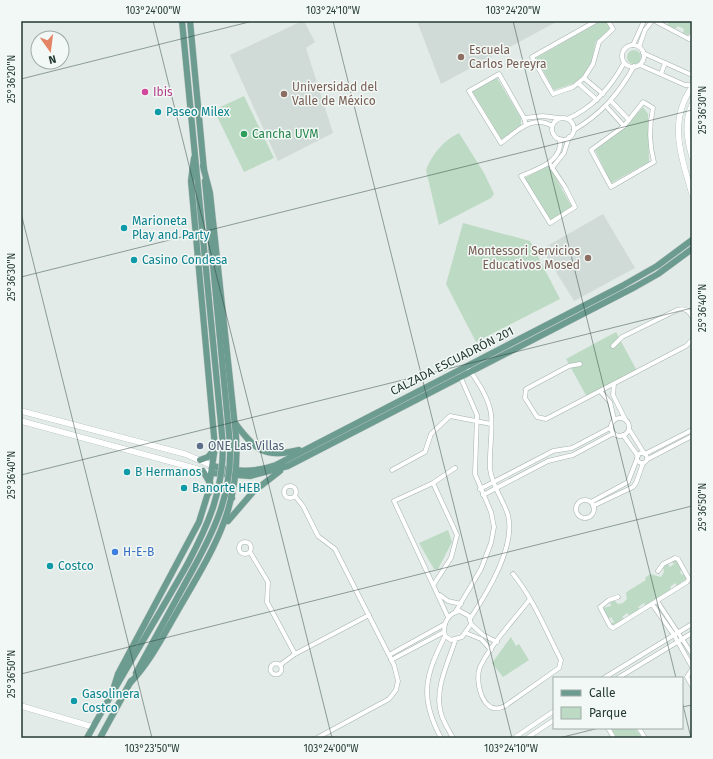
<svg xmlns="http://www.w3.org/2000/svg" width="713" height="759" viewBox="0 0 713 759" font-family="'Fira Sans',sans-serif">
  <rect width="100%" height="100%" fill="#e2ebe7"/>
  <g fill="#d0dad6">
    <path d="M 302,21 L 304,21 L 315,42 L 306,48 L 333,133 L 278,161 L 230,55 Z"/>
    <path d="M 417,21 L 558,21 L 441,84 Z"/>
    <path d="M 603,214 L 635,268 L 574,301 L 542,249 Z"/>
  </g>
  <g fill="#bddac4">
    <path d="M 601,21 L 606,21 L 610,29 L 596,41 L 591,63 L 583,76 L 572,84 L 554,90 L 536,58 Z"/>
    <path d="M 669,21 L 692,21 L 690,27 L 692,32 L 687,35 L 683,33 L 684,29 L 678,26 L 675,29 L 667,25 Z"/>
    <circle cx="634" cy="57" r="7"/>
    <path d="M 497,78 L 521,118 L 521,125 L 502,140 L 472,91 Z"/>
    <path d="M 244,96 L 274,158 L 244,172 L 214,110 Z"/>
    <path d="M 643,107 L 648,114 L 649,162 L 611,183 L 595,150 L 624,128 Z"/>
    <path d="M 459,133 L 484,173 L 494,194 L 491,198 L 439,225 L 426,170 C 432,154 444,140 459,133 Z"/>
    <path d="M 549,166 L 572,207 L 550,221 L 524,178 Z"/>
    <path d="M 463,223 L 530,241 L 560,299 L 476,342 L 446,284 Z"/>
    <path d="M 616,332 L 637,371 L 587,397 L 566,359 Z"/>
    <path d="M 448,530 L 452,542 L 438,569 L 434,569 L 419,543 Z"/>
    <path d="M 676,560 L 682,569 L 680,572 L 682,575 L 685,574 L 687,578 L 677,586 L 675,583 L 670,587 L 671,589 L 646,606 L 644,603 L 638,607 L 640,609 L 630,616 L 627,613 L 622,617 L 624,619 L 612,626 L 611,623 L 614,622 L 611,617 L 608,619 L 603,608 L 611,606 L 610,601 L 614,600 L 618,604 L 623,603 L 627,599 L 626,593 L 628,591 L 646,580 L 645,578 L 650,574 L 661,577 L 664,572 L 663,566 L 667,563 L 670,567 L 674,564 L 672,562 Z"/>
    <path d="M 511,637 L 516,646 L 519,644 L 529,660 L 503,677 L 492,663 Z"/>
    <path d="M 611,728 L 635,728 L 642,738 L 617,738 Z"/>
  </g>
  <g fill="none" stroke-linecap="round" stroke-linejoin="round">
    <defs>
      <g id="street">
        <path d="M 596,21 L 532,57 L 553,94 L 573,87 L 584,78 L 593,64 L 599,42 L 613,29 L 608,21"/>
        <path d="M 655,21 L 689,39 L 692,35"/>
        <circle cx="633" cy="56" r="11"/>
        <path d="M 633,45 L 644,21"/>
        <path d="M 639,47 L 645,30 L 652,21"/>
        <path d="M 643,53 L 692,75"/>
        <path d="M 640,65 L 685,85 L 692,85"/>
        <path d="M 661,74 L 665,63"/>
        <path d="M 584,78 L 603,94"/>
        <path d="M 578,83 L 597,100"/>
        <path d="M 611,101 L 629,120"/>
        <path d="M 643,102 L 653,108 C 649,126 649,144 654,162 L 611,187 L 591,150 L 624,126 Z"/>
        <path d="M 606,106 L 624,126"/>
        <path d="M 524,118 L 543,116 L 559,118"/>
        <circle cx="563" cy="129" r="11"/>
        <path d="M 567,119 C 593,108 611,87 624,63"/>
        <path d="M 526,125 L 524,118 L 499,74 L 469,91 L 501,143 C 517,131 533,114 552,126"/>
        <path d="M 574,130 C 601,114 619,94 634,66"/>
        <path d="M 549,163 L 565,187 L 575,207 L 550,223 L 521,176 C 537,169 563,162 560,139"/>
        <path d="M 552,168 L 564,153 L 569,137"/>
        <path d="M 613,346 L 622,337 L 677,310 C 685,308 689,310 692,317"/>
        <path d="M 580,364 L 569,366 L 526,389 L 525,398 L 537,417 L 546,419 L 686,346 L 692,340"/>
        <path d="M 466,366 C 476,378 489,398 491,414 C 493,432 489,451 490,469 C 492,486 503,499 508,515 C 516,547 487,593 470,619"/>
        <path d="M 614,384 L 613,395 L 625,419"/>
        <path d="M 600,391 L 610,402 L 614,419"/>
        <circle cx="620" cy="427" r="9"/>
        <path d="M 629,429 L 644,453"/>
        <path d="M 623,435 L 638,456"/>
        <circle cx="642" cy="458" r="5"/>
        <path d="M 645,454 L 692,430"/>
        <path d="M 648,459 L 692,436"/>
        <path d="M 392,470 L 425,452 L 431,434 L 450,416 L 491,424"/>
        <path d="M 433,483 L 457,535 L 451,558 L 434,584"/>
        <circle cx="290" cy="492" r="6"/>
        <path d="M 480,489 L 553,451 L 572,448 L 610,428"/>
        <path d="M 483,495 L 548,461 L 573,455 L 612,434"/>
        <path d="M 295,496 L 303,506 L 318,536 L 335,549 L 394,665 L 398,681 L 396,690 L 389,699 L 317,738"/>
        <circle cx="585" cy="509" r="9"/>
        <path d="M 591,502 L 628,482 L 637,459"/>
        <path d="M 593,506 L 633,487 L 636,483 L 643,463"/>
        <circle cx="245" cy="548" r="6"/>
        <path d="M 250,552 L 268,582 L 267,602 L 295,654"/>
        <path d="M 513,574 C 533,598 546,631 561,660 L 559,668 L 505,706 C 499,709 493,710 488,705 C 479,697 476,677 480,667 C 491,644 514,620 530,599"/>
        <path d="M 440,595 L 448,601 L 461,604"/>
        <path d="M 618,597 L 609,600 L 600,607 L 610,626 L 613,628 L 687,582 L 689,579 L 678,559 L 675,558 L 663,564 L 658,571"/>
        <path d="M 657,601 L 692,654"/>
        <path d="M 652,604 L 674,635 L 692,667"/>
        <path d="M 456,611 L 481,569 L 491,543 L 494,527 L 491,512 L 475,474 L 477,415 L 460,376"/>
        <path d="M 460,611 L 469,616 L 471,624 L 462,637 L 451,640 L 445,636 C 442,624 448,613 460,611 Z"/>
        <path d="M 448,617 L 394,501 L 433,483 L 455,468"/>
        <path d="M 471,624 L 483,635 L 497,642"/>
        <path d="M 466,633 L 481,639 L 491,650"/>
        <path d="M 389,655 L 445,624"/>
        <path d="M 391,660 L 444,632"/>
        <circle cx="276" cy="669" r="5.5"/>
        <path d="M 280,665 L 295,654 L 369,615"/>
        <path d="M 692,669 L 687,677 L 692,686"/>
        <path d="M 604,678 L 692,624"/>
        <path d="M 618,678 L 692,633"/>
        <path d="M 608,728 L 614,738"/>
        <path d="M 639,728 L 645,738"/>
        <path d="M 441,738 C 419,697 425,676 445,636"/>
        <path d="M 453,738 C 449,730 443,722 441,713 C 434,690 448,663 455,641"/>
        <path d="M 514,738 L 554,711"/>
        <path d="M 527,738 L 554,720"/>
      </g>
      <g id="secondary">
        <path d="M 692,87 C 668,121 681,157 692,194"/>
        <path d="M 692,105 C 684,122 687,139 692,157"/>
        <path d="M 21,411 L 185,454 L 213,466"/>
        <path d="M 21,421 L 212,473"/>
        <path d="M 21,706 L 93,727"/>
      </g>
      <g id="primary">
        <path d="M 182,21 L 223,445"/>
        <path d="M 190,21 L 204,170"/>
        <path d="M 205,181 L 230,444"/>
        <path d="M 235,423 C 255,450 265,459 299,450"/>
        <path d="M 200,460 L 208,457 L 214,450"/>
        <path d="M 213,466 C 235,472 254,473 276,465 L 622,286 L 657,266 L 692,240"/>
        <path d="M 203,471 L 210,483"/>
        <path d="M 212,473 L 250,476 L 288,466 L 635,287 L 658,274 L 692,249"/>
        <path d="M 209,493 L 211,489 L 220,486 L 228,490 L 232,498"/>
        <path d="M 228,521 L 253,492 L 280,471"/>
        <path d="M 136,673 L 193,569"/>
        <path d="M 130,683 C 150,662 163,636 177,612 C 212,551 241,509 236,436 L 210,193 L 203,166"/>
        <path d="M 113,690 L 118,674 L 199,522 L 208,493 L 215,447 L 191,181 L 194,158"/>
        <path d="M 87,738 C 119,679 155,622 188,563"/>
        <path d="M 100,738 L 131,681"/>
      </g>
    </defs>
    <use href="#street" stroke="#a5b2ae" stroke-width="5"/>
    <use href="#secondary" stroke="#a2b5ae" stroke-width="6"/>
    <use href="#primary" stroke="#c2c8c6" stroke-width="7"/>
    <use href="#street" stroke="#fff" stroke-width="4"/>
    <use href="#secondary" stroke="#fff" stroke-width="5.5"/>
    <use href="#primary" stroke="#6b9c8f" stroke-width="6"/>
    <defs>
      <g id="primary-bridge">
        <path d="M 188,563 C 209,523 223,491 223,445"/>
        <path d="M 193,569 C 216,527 232,493 230,444"/>
      </g>
    </defs>
    <use href="#primary-bridge" stroke="#c2c8c6" stroke-width="7" stroke-linecap="butt"/>
    <use href="#primary-bridge" stroke="#6b9c8f" stroke-width="6"/>
  </g>
  <path fill="none" stroke="#243a34" stroke-width="1" stroke-opacity="0.45" d="M 153,21 L 332,738M 333,21 L 512,738M 513,21 L 676,678M 21,79 L 253,21M 21,213 L 152,738M 21,277 L 692,110M 21,475 L 692,308M 21,674 L 692,506M 682,701 L 691,738M 682,707 L 692,705M 559,738 L 599,728"/>
  <g fill="#8d6e63" stroke="#f2f8f5" stroke-width="1.5">
    <circle cx="461" cy="57" r="4"/>
    <circle cx="284" cy="94" r="4"/>
    <circle cx="588" cy="258" r="4"/>
  </g>
  <circle fill="#d1479c" stroke="#f2f8f5" stroke-width="1.5" cx="145" cy="92" r="4"/>
  <g fill="#0f9aa8" stroke="#f2f8f5" stroke-width="1.5">
    <circle cx="158" cy="112" r="4"/>
    <circle cx="124" cy="228" r="4"/>
    <circle cx="134" cy="260" r="4"/>
    <circle cx="127" cy="472" r="4"/>
    <circle cx="184" cy="488" r="4"/>
    <circle cx="50" cy="566" r="4"/>
    <circle cx="74" cy="701" r="4"/>
  </g>
  <circle fill="#2e9e5b" stroke="#f2f8f5" stroke-width="1.5" cx="244" cy="134" r="4"/>
  <circle fill="#5c6f8a" stroke="#f2f8f5" stroke-width="1.5" cx="200" cy="446" r="4"/>
  <circle fill="#3f7fe0" stroke="#f2f8f5" stroke-width="1.5" cx="115" cy="552" r="4"/>
  <g text-anchor="middle" stroke-width="3" stroke-linejoin="round" paint-order="stroke">
    <g font-size="12" fill="#785e54" stroke="#f2f8f5" text-anchor="start">
      <text x="469" y="54">Escuela<tspan x="469" dy="14">Carlos Pereyra</tspan></text>
      <text x="292" y="91">Universidad del<tspan x="292" dy="14">Valle de México</tspan></text>
      <text x="580" y="255" text-anchor="end">Montessori Servicios<tspan x="580" dy="14">Educativos Mosed</tspan></text>
    </g>
    <g font-size="12" fill="#b23c85" stroke="#f2f8f5" text-anchor="start">
      <text x="153" y="96">Ibis</text>
    </g>
    <g font-size="12" fill="#0d838f" stroke="#f2f8f5" text-anchor="start">
      <text x="166" y="116">Paseo Milex</text>
      <text x="132" y="225">Marioneta<tspan x="132" dy="14">Play and Party</tspan></text>
      <text x="142" y="264">Casino Condesa</text>
      <text x="135" y="476">B Hermanos</text>
      <text x="192" y="492">Banorte HEB</text>
      <text x="58" y="570">Costco</text>
      <text x="82" y="698">Gasolinera<tspan x="82" dy="14">Costco</tspan></text>
    </g>
    <g font-size="12" fill="#27864d" stroke="#f2f8f5" text-anchor="start">
      <text x="252" y="138">Cancha UVM</text>
    </g>
    <g font-size="12" fill="#243a34" stroke="#f2f8f5">
      <text transform="translate(452 361) rotate(-27)" y="4">CALZADA ESCUADRÓN 201</text>
    </g>
    <g font-size="12" fill="#4e5e75" stroke="#f2f8f5" text-anchor="start">
      <text x="208" y="450">ONE Las Villas</text>
    </g>
    <g font-size="12" fill="#366cbe" stroke="#f2f8f5" text-anchor="start">
      <text x="123" y="556">H-E-B</text>
    </g>
  </g>
  <rect width="713" height="759" fill="none" stroke="#f2f8f5" stroke-width="44"/>
  <rect x="553" y="677" width="130" height="52" fill="#f2f8f5" stroke="#a0aca8"/>
  <rect x="561" y="690" width="20" height="6" fill="#6b9c8f" stroke="#a0aca8"/>
  <text x="589" y="697" font-size="12" fill="#243a34">Calle</text>
  <rect x="561" y="707" width="20" height="12" fill="#bddac4" stroke="#a0aca8"/>
  <text x="589" y="717" font-size="12" fill="#243a34">Parque</text>
  <g transform="translate(50 50) rotate(166)"><circle r="19" fill="#f2f8f5" stroke="#a0aca8"/>
  <path d="M0-3L7 15L0 10L-7 15Z" fill="#e48466"/>
  <text y="-6" font-size="11" font-weight="bold" text-anchor="middle" fill="#243a34">N</text>
  </g>
  <rect x="22" y="22" width="669" height="715" fill="none" stroke="#243a34" stroke-width="1.5"/>
  <g font-size="10" text-anchor="middle" fill="#243a34">
    <text x="153" y="14">103°24'00"W</text>
    <text x="333" y="14">103°24'10"W</text>
    <text x="513" y="14">103°24'20"W</text>
    <text transform="translate(11 79) rotate(-90)" y="4">25°36'20"N</text>
    <text transform="translate(702 110) rotate(-90)" y="4">25°36'30"N</text>
    <text transform="translate(11 277) rotate(-90)" y="4">25°36'30"N</text>
    <text transform="translate(702 308) rotate(-90)" y="4">25°36'40"N</text>
    <text transform="translate(11 475) rotate(-90)" y="4">25°36'40"N</text>
    <text transform="translate(702 507) rotate(-90)" y="4">25°36'50"N</text>
    <text transform="translate(11 674) rotate(-90)" y="4">25°36'50"N</text>
    <text x="152" y="752">103°23'50"W</text>
    <text x="331" y="752">103°24'00"W</text>
    <text x="511" y="752">103°24'10"W</text>
  </g>
</svg>
